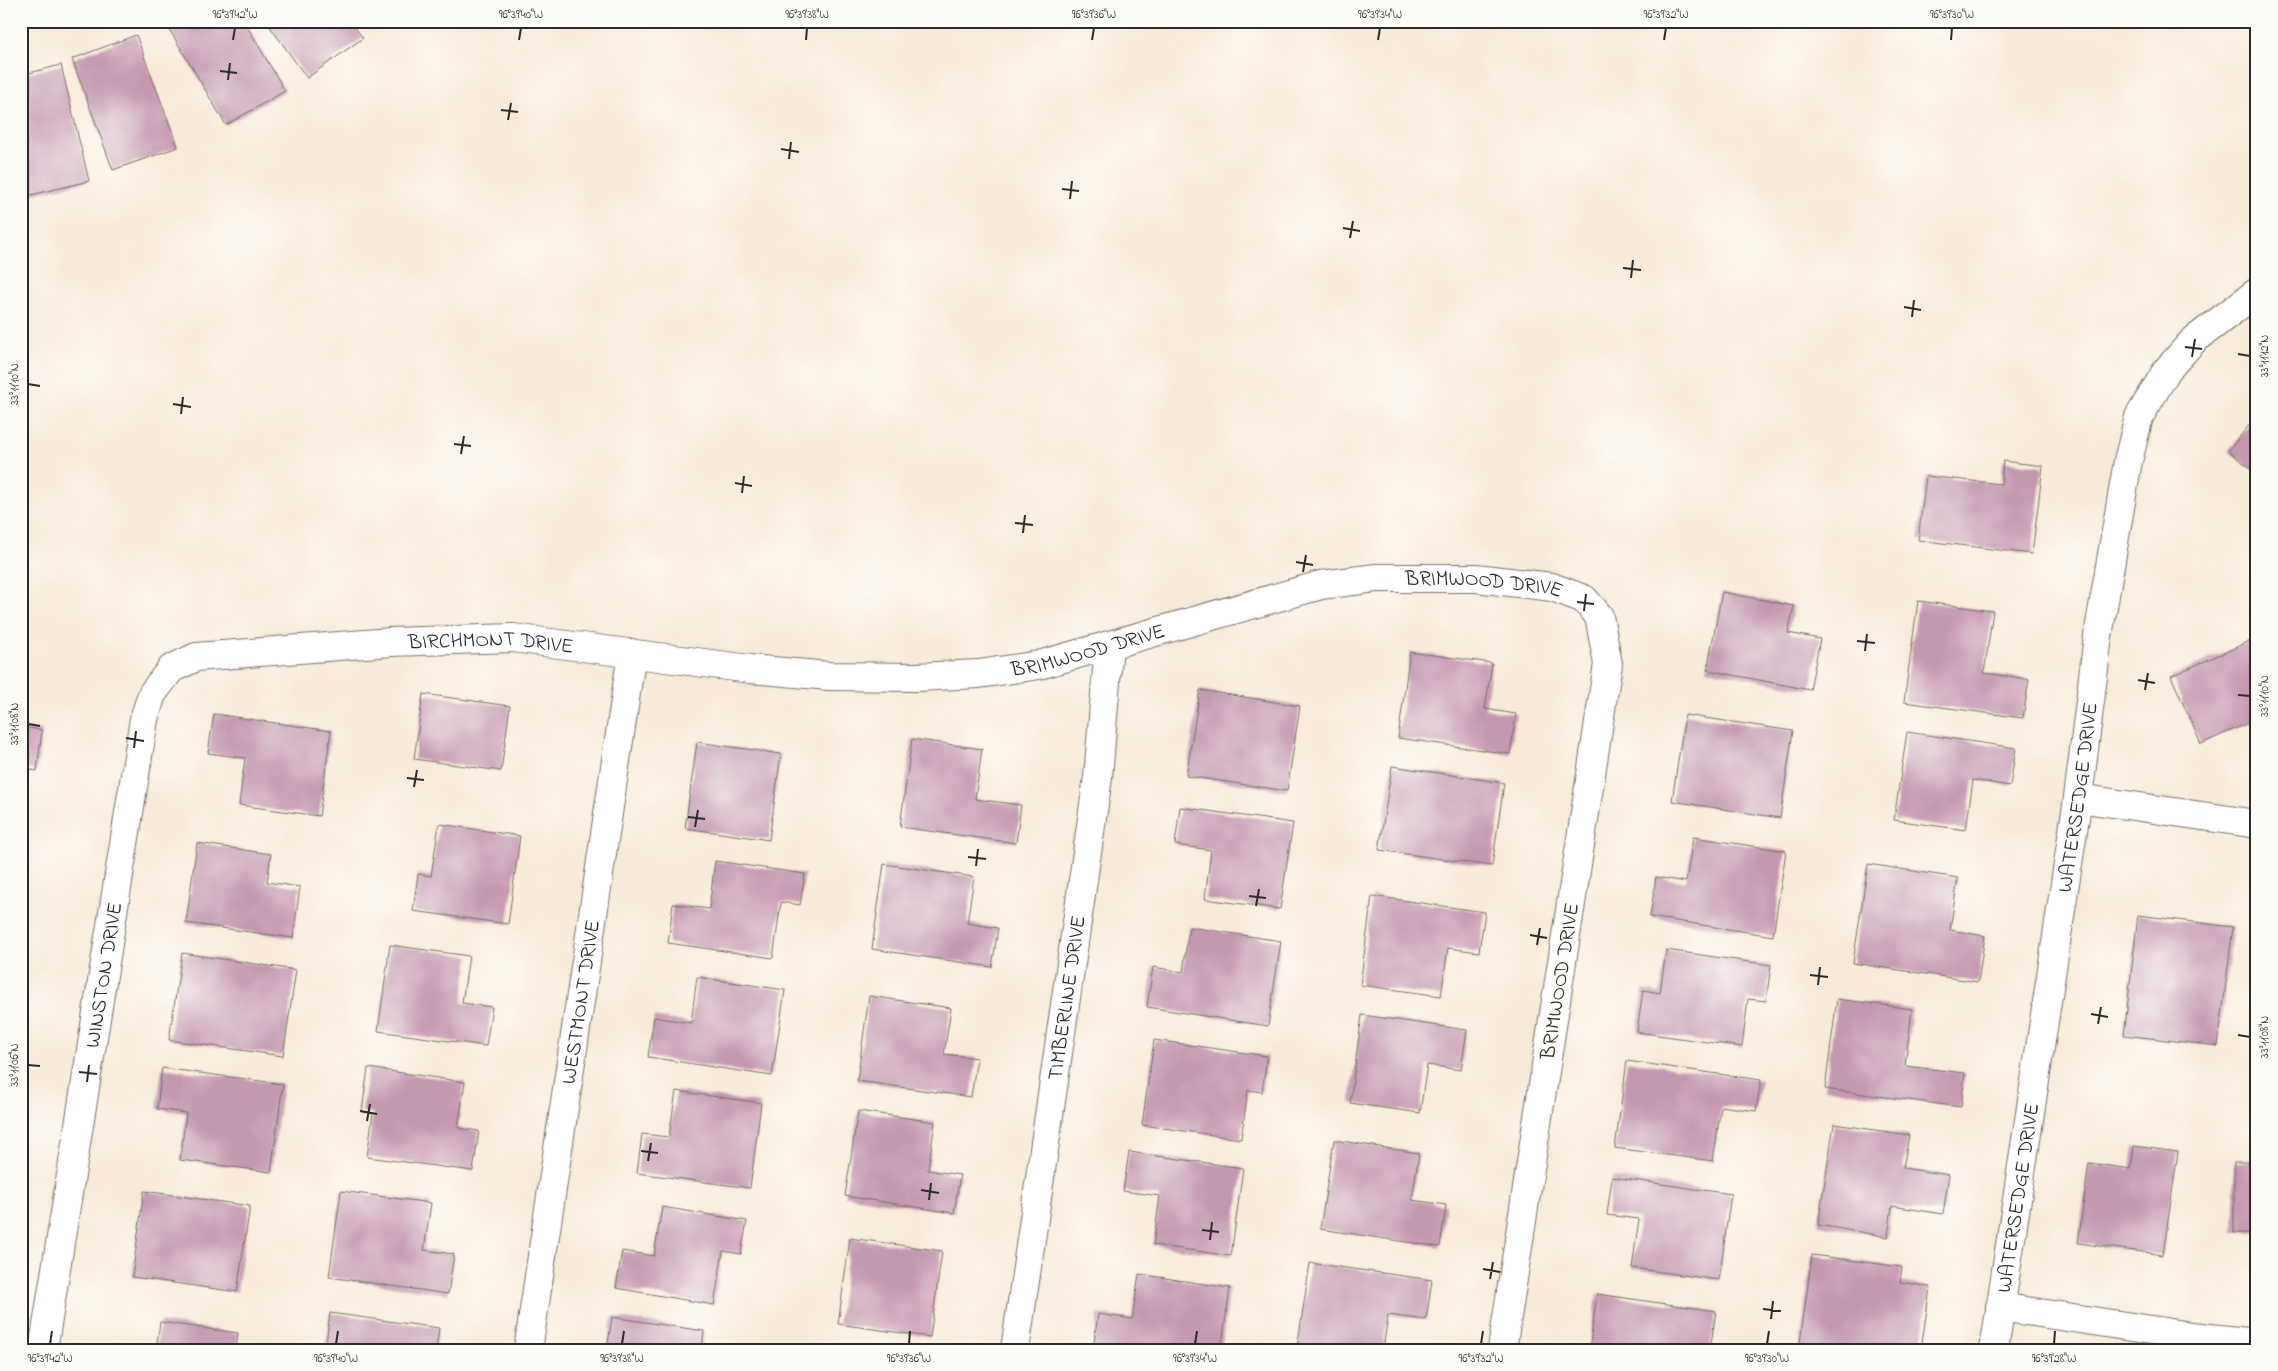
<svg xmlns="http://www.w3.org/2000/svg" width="2278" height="1371" viewBox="0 0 2278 1371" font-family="'Indie Flower',sans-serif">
  <rect width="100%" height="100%" fill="#fdfcf7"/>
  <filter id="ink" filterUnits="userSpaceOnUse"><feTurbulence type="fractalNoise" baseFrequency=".02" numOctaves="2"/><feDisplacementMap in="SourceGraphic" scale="10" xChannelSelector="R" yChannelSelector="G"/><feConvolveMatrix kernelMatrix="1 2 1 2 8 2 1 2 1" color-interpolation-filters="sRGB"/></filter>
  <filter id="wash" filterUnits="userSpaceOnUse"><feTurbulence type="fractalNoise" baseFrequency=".0096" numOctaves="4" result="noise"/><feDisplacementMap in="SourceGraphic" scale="20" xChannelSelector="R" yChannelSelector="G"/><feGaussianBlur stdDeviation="1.12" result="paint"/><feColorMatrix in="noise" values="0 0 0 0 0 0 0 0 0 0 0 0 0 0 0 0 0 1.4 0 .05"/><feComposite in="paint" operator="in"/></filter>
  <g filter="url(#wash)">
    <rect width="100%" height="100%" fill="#f8ead8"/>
    <g id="blocks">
      <g fill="#c598b1">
        <path d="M 167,21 L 244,21 L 285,91 L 226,125 L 165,22 Z"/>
        <path d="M 266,21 L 350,21 L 363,38 L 307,78 Z"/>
        <path d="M 136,35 L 178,147 L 113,170 L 72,59 Z"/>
        <path d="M 61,65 L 89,181 L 23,197 L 21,75 Z"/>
        <path d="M 2255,418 L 2257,419 L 2257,473 L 2228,451 Z"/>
        <path d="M 2003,461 L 2043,466 L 2032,554 L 1918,540 L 1926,476 L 2001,484 Z"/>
        <path d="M 1722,592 L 1794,606 L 1788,633 L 1820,639 L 1810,690 L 1707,670 Z"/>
        <path d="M 1918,601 L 1993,611 L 1984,673 L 2029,679 L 2023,718 L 1904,702 Z"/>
        <path d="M 2257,638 L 2257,719 L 2201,744 L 2171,676 Z"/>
        <path d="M 1410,652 L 1492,663 L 1485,709 L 1516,714 L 1510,754 L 1398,738 Z"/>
        <path d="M 1200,690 L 1300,706 L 1287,791 L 1186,776 Z"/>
        <path d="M 423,694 L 510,706 L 501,771 L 414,759 Z"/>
        <path d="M 214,714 L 331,731 L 319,816 L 239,805 L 245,758 L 208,753 Z"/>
        <path d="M 1685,715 L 1793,731 L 1780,818 L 1672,801 Z"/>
        <path d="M 21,727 L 42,730 L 37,771 L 21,768 Z"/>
        <path d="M 1907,732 L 2016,748 L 2010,786 L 1973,780 L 1966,830 L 1894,820 Z"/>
        <path d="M 912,739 L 982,749 L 975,799 L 1021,805 L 1016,843 L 900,827 Z"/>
        <path d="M 697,742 L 781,754 L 769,840 L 685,828 Z"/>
        <path d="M 1392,766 L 1504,783 L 1492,866 L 1379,850 Z"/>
        <path d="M 1180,807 L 1293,823 L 1280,909 L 1205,899 L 1211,850 L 1175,845 Z"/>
        <path d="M 439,824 L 520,836 L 508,924 L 413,911 L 418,874 L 431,876 Z"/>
        <path d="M 1693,837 L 1786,851 L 1773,936 L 1650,917 L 1656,877 L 1686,882 Z"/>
        <path d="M 197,843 L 271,854 L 267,882 L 300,887 L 293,938 L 186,923 Z"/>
        <path d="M 21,852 L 27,853 L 22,883 L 21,883 Z"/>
        <path d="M 715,861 L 805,874 L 800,905 L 781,902 L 773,958 L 668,943 L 673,904 L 709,909 Z"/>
        <path d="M 884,864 L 974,877 L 967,923 L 998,928 L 992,967 L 872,949 Z"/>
        <path d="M 1868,864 L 1958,878 L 1950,930 L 1985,936 L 1978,982 L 1853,963 Z"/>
        <path d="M 1372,896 L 1485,912 L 1479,952 L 1448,948 L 1441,996 L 1360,985 Z"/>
        <path d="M 2138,915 L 2233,927 L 2218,1046 L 2124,1035 Z"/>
        <path d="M 1189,927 L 1281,941 L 1268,1026 L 1147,1007 L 1153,967 L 1183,972 Z"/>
        <path d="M 390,945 L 469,956 L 462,1003 L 492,1007 L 486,1046 L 378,1031 Z"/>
        <path d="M 1666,950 L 1771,965 L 1766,1001 L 1748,999 L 1742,1047 L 1637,1032 L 1643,990 L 1660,993 Z"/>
        <path d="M 182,953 L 296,970 L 283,1056 L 169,1040 Z"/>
        <path d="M 697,977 L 785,990 L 772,1076 L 648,1057 L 654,1017 L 691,1023 Z"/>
        <path d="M 869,996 L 951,1008 L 944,1054 L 977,1058 L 971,1097 L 857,1081 Z"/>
        <path d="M 1837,999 L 1912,1009 L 1905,1066 L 1965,1073 L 1961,1107 L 1825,1089 Z"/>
        <path d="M 1362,1015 L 1467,1030 L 1461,1070 L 1427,1065 L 1420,1113 L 1350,1103 Z"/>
        <path d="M 1154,1040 L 1267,1056 L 1262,1092 L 1248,1090 L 1241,1139 L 1142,1125 Z"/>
        <path d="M 1627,1061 L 1761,1080 L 1756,1111 L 1721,1106 L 1713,1161 L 1615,1148 Z"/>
        <path d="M 162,1068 L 283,1084 L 271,1172 L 180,1160 L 186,1113 L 157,1109 Z"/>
        <path d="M 368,1068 L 465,1082 L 458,1128 L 479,1131 L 473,1171 L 367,1157 L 373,1113 L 362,1112 Z"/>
        <path d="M 676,1091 L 761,1103 L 750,1188 L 637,1173 L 642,1134 L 669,1137 Z"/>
        <path d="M 858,1111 L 935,1122 L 928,1170 L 960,1175 L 954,1213 L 845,1196 Z"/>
        <path d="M 1834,1124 L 1909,1135 L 1903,1168 L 1949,1175 L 1943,1214 L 1892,1206 L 1888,1237 L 1818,1225 Z"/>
        <path d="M 1334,1140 L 1419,1153 L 1412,1200 L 1446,1205 L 1440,1247 L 1320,1229 Z"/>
        <path d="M 2134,1146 L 2178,1152 L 2163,1255 L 2078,1243 L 2089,1163 L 2131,1169 Z"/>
        <path d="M 1129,1152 L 1243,1168 L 1231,1256 L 1153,1245 L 1160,1196 L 1123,1191 Z"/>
        <rect x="2234" y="1162" width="23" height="71"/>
        <path d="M 1612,1177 L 1731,1194 L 1719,1280 L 1632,1268 L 1639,1219 L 1607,1215 Z"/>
        <path d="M 144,1191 L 250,1206 L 237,1292 L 132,1277 Z"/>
        <path d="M 341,1191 L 431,1203 L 424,1250 L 454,1254 L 448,1294 L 329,1277 Z"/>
        <path d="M 662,1207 L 747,1221 L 741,1254 L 723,1251 L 714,1305 L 616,1288 L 622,1251 L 654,1256 Z"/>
        <path d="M 850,1238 L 942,1251 L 930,1337 L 838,1324 Z"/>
        <path d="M 1812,1255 L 1902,1267 L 1900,1282 L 1930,1287 L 1921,1350 L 1799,1350 Z"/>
        <path d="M 1310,1263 L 1432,1280 L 1426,1320 L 1388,1315 L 1383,1350 L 1297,1349 Z"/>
        <path d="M 1139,1274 L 1230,1288 L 1221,1350 L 1093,1350 L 1098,1314 L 1132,1319 Z"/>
        <path d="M 1597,1294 L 1716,1311 L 1710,1350 L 1589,1350 Z"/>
        <path d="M 330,1313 L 439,1328 L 436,1350 L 325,1350 Z"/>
        <path d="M 612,1317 L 704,1331 L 702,1350 L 607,1350 Z"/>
        <path d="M 160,1322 L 238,1333 L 236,1350 L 156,1350 Z"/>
      </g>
    </g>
  </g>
  <g filter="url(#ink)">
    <use href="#blocks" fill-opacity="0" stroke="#736e68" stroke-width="1"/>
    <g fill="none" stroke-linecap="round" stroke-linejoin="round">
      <defs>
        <g id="minor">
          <path d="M 2078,798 L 2257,824"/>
          <path d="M 2000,1307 L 2191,1336 L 2257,1343"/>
          <path id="s1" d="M 43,1350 L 144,719 L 152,694 L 171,669 L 196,657 L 391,642 L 513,638 L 750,669 L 829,676 L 916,677 L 979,674 L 1039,665 L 1321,585 L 1376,578 L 1476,578 L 1552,587 L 1584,599 L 1599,616 L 1608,664 L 1502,1350"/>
          <path id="s2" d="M 528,1350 L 632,653"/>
          <path id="s3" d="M 1015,1350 L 1098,777 L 1109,645"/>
          <path id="s4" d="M 1994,1350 L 2078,798 L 2098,636 L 2128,461 L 2139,417 L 2167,370 L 2193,341 L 2257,292"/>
        </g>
      </defs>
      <use href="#minor" stroke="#736e68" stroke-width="30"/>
      <use href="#minor" stroke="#fff" stroke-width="28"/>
    </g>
  </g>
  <path fill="none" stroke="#2b2b2b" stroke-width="2" d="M 233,40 L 235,28M 519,40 L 521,28M 806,40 L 807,28M 1092,40 L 1094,28M 1378,40 L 1380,28M 1664,40 L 1666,28M 1951,40 L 1952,28M 220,71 L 237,73M 228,80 L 230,63M 501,110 L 518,112M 508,120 L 511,103M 781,149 L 799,152M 789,159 L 791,142M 1062,189 L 1079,191M 1070,199 L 1072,181M 1343,228 L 1360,231M 1350,238 L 1353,221M 1623,268 L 1641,270M 1631,278 L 1633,260M 1904,307 L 1921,310M 1912,317 L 1914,300M 2185,347 L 2202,349M 2238,354 L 2250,356M 2192,357 L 2195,339M 28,384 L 40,386M 173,404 L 191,407M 181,414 L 183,397M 454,444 L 471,446M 461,454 L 464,436M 735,483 L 752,486M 742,493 L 744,476M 1015,523 L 1033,525M 1023,533 L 1025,515M 1296,562 L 1313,565M 1303,572 L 1306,555M 1577,602 L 1594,604M 1584,611 L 1586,594M 1857,641 L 1875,643M 1865,651 L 1867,634M 2138,680 L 2155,683M 2145,690 L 2148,673M 2238,695 L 2250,696M 28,724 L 40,726M 126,738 L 144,741M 134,748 L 136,731M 407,778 L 424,780M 414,787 L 417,770M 688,817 L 705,819M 695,827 L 698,810M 968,857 L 986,859M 976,866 L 978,849M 1249,896 L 1266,898M 1256,906 L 1259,889M 1530,935 L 1547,938M 1537,945 L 1540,928M 1810,975 L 1828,977M 1818,985 L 1820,967M 2091,1014 L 2108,1017M 2098,1024 L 2101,1007M 2238,1035 L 2250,1037M 28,1065 L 40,1066M 79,1072 L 97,1074M 87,1082 L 89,1065M 360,1111 L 377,1114M 367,1121 L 370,1104M 641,1151 L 658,1153M 648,1161 L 651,1143M 921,1190 L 939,1193M 929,1200 L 931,1183M 1202,1230 L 1219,1232M 1210,1240 L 1212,1222M 1483,1269 L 1500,1272M 1490,1279 L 1493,1262M 1763,1309 L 1781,1311M 1771,1319 L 1773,1301M 50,1344 L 52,1331M 336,1344 L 338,1331M 622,1344 L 624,1331M 909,1344 L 910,1331M 1195,1344 L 1197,1331M 1481,1344 L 1483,1331M 1767,1344 L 1769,1331M 2054,1344 L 2055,1331"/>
  <g text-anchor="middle" stroke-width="4.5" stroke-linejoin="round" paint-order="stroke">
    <g font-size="21" fill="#2b2b2b" stroke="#fdfcf7">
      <text dy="7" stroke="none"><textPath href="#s1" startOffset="2028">BRIMWOOD DRIVE</textPath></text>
      <text dy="7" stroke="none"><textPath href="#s1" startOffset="1020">BIRCHMONT DRIVE</textPath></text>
      <text dy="7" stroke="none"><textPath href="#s1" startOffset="1622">BRIMWOOD DRIVE</textPath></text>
      <text dy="7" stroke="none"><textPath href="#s4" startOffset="559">WATERSEDGE DRIVE</textPath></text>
      <text dy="7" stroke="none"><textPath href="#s1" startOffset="380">WINSTON DRIVE</textPath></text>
      <text transform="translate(1559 981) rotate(-81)" y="7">BRIMWOOD DRIVE</text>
      <text dy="7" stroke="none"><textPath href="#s3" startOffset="356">TIMBERLINE DRIVE</textPath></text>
      <text dy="7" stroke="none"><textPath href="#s2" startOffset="352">WESTMONT DRIVE</textPath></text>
      <text dy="7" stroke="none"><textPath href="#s4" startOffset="154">WATERSEDGE DRIVE</textPath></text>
    </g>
  </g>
  <rect width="2278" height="1371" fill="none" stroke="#fdfcf7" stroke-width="55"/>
  <rect x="28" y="28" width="2222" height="1316" fill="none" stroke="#2b2b2b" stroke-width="2"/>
  <g font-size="12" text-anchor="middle" fill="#2b2b2b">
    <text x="235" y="18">96°39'42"W</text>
    <text x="521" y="18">96°39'40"W</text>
    <text x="807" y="18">96°39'38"W</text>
    <text x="1094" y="18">96°39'36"W</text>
    <text x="1380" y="18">96°39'34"W</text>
    <text x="1666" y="18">96°39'32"W</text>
    <text x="1952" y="18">96°39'30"W</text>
    <text transform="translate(2264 356) rotate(-90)" y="4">33°11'12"N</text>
    <text transform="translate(14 384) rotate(-90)" y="4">33°11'10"N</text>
    <text transform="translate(2264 696) rotate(-90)" y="4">33°11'10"N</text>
    <text transform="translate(14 724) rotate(-90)" y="4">33°11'08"N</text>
    <text transform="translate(2264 1037) rotate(-90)" y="4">33°11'08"N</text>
    <text transform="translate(14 1065) rotate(-90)" y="4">33°11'06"N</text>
    <text x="50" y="1362">96°39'42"W</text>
    <text x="336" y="1362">96°39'40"W</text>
    <text x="622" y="1362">96°39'38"W</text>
    <text x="909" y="1362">96°39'36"W</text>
    <text x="1195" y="1362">96°39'34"W</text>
    <text x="1481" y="1362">96°39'32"W</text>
    <text x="1767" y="1362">96°39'30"W</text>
    <text x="2054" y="1362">96°39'28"W</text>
  </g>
</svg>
